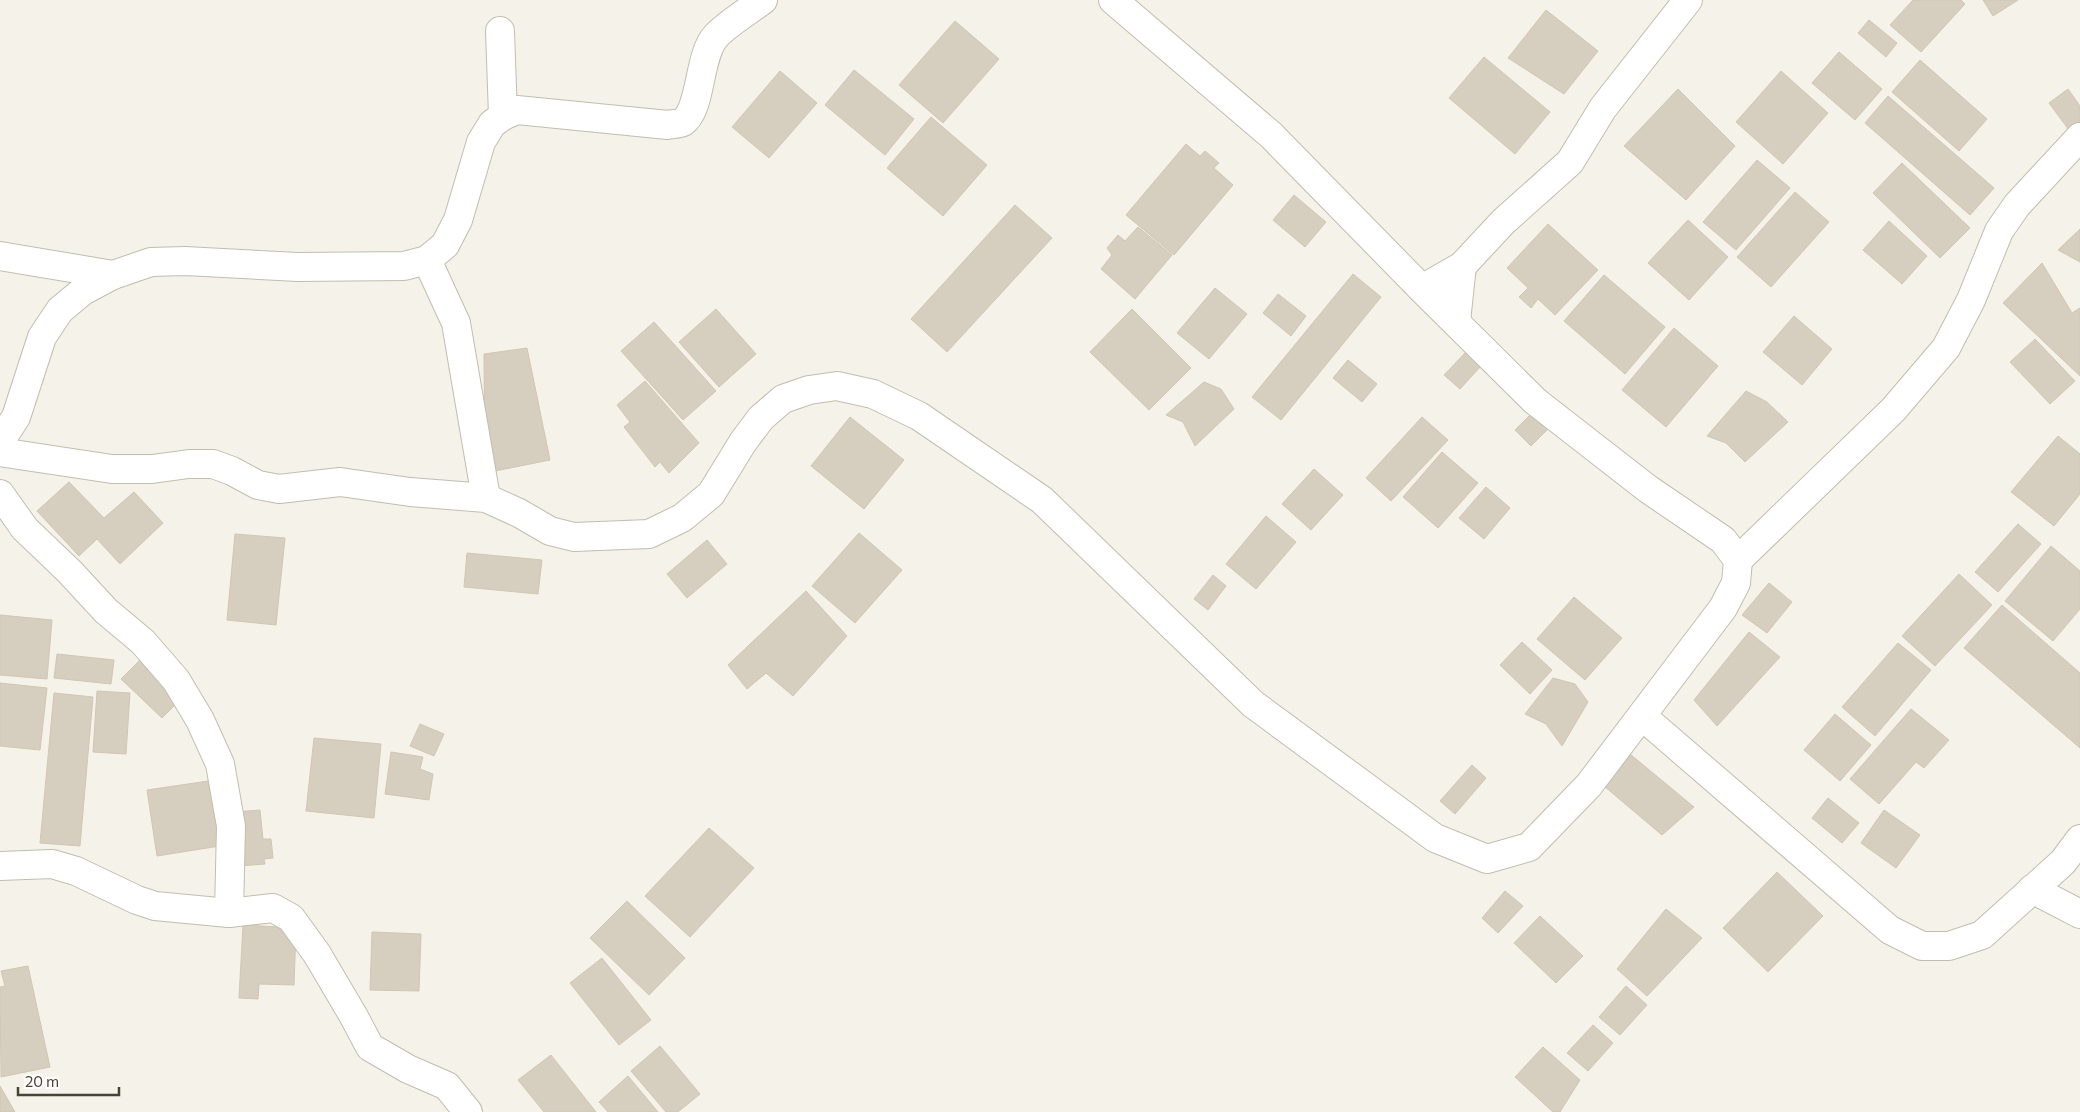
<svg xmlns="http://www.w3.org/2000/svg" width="2080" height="1112" viewBox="0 0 2080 1112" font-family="Commissioner,sans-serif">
  <rect width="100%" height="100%" fill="#f5f2e9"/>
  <g fill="#d6cebe" stroke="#d1c6b1">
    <path d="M 1913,0 L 1961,0 L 1965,4 L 1921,52 L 1890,25 Z"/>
    <path d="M 1983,0 L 2018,0 L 1993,16 Z"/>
    <path d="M 1546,10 L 1598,51 L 1564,94 L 1508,58 Z"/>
    <path d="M 1869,20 L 1897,43 L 1886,57 L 1858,33 Z"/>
    <path d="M 955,21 L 999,59 L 943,123 L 899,85 Z"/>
    <path d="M 1839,52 L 1882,89 L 1855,120 L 1812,83 Z"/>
    <path d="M 1484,57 L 1550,112 L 1515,154 L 1449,98 Z"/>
    <path d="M 1920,60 L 1987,119 L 1959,151 L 1892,92 Z"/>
    <path d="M 854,70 L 914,119 L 885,155 L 825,105 Z"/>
    <path d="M 780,71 L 817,103 L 769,158 L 732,127 Z"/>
    <path d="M 1781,71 L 1828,113 L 1783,164 L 1736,122 Z"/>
    <path d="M 1678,89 L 1735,146 L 1686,200 L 1624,146 Z"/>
    <path d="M 2068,89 L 2080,106 L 2080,122 L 2069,130 L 2049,103 Z"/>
    <path d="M 1888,96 L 1994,188 L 1970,215 L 1865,123 Z"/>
    <path d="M 931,117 L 987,165 L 943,216 L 887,168 Z"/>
    <path d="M 1186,144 L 1200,156 L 1205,151 L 1219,163 L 1214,168 L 1233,185 L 1174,255 L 1126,215 Z"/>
    <path d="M 1757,160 L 1790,188 L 1736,250 L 1703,222 Z"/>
    <path d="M 1902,163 L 1970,228 L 1940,258 L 1873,193 Z"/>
    <path d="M 1795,192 L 1829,222 L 1771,287 L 1737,257 Z"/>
    <path d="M 1294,195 L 1326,222 L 1305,247 L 1273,220 Z"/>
    <path d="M 1015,205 L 1052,238 L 947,352 L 911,319 Z"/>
    <path d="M 1688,220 L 1728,257 L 1689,300 L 1648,263 Z"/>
    <path d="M 1889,221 L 1927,256 L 1902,284 L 1863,250 Z"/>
    <path d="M 1548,224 L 1598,270 L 1555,315 L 1538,299 L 1531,308 L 1519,297 L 1528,288 L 1507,268 Z"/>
    <path d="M 1138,227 L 1172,255 L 1135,299 L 1101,269 L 1112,255 L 1107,248 L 1118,235 L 1125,241 Z"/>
    <path d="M 2080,229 L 2080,262 L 2058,250 Z"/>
    <path d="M 2042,263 L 2072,313 L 2080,308 L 2080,376 L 2003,303 Z"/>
    <path d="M 1353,274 L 1381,297 L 1281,420 L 1252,397 Z"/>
    <path d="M 1604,275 L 1665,327 L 1625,374 L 1564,321 Z"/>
    <path d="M 1215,288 L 1247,314 L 1209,359 L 1177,333 Z"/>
    <path d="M 1278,294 L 1306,316 L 1291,336 L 1263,313 Z"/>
    <path d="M 716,309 L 756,354 L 719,387 L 679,342 Z"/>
    <path d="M 1132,309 L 1191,368 L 1149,410 L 1090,352 Z"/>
    <path d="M 1794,316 L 1832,349 L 1802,385 L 1763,352 Z"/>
    <path d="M 654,322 L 716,391 L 683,420 L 621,351 Z"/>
    <path d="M 1674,328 L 1718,366 L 1666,427 L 1622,390 Z"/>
    <path d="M 2035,339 L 2075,381 L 2050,404 L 2010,362 Z"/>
    <path d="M 527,348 L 550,460 L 485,473 L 484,354 Z"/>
    <path d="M 1466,352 L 1481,366 L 1460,389 L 1444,375 Z"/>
    <path d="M 1348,360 L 1377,384 L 1362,402 L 1333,378 Z"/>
    <path d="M 645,381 L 699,443 L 669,473 L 660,462 L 655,467 L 624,427 L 630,422 L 617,405 Z"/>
    <path d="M 1204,382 L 1221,389 L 1234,409 L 1195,446 L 1183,422 L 1166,415 Z"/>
    <path d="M 1746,391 L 1767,402 L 1788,422 L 1745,462 L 1726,443 L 1707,436 Z"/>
    <path d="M 1534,411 L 1550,427 L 1531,446 L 1515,430 Z"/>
    <path d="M 850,417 L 904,460 L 864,509 L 811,466 Z"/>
    <path d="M 1422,417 L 1448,440 L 1391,501 L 1366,478 Z"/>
    <path d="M 2058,436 L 2080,454 L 2080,494 L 2054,526 L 2011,492 Z"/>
    <path d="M 1442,452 L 1478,483 L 1438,528 L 1403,497 Z"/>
    <path d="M 1314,469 L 1343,495 L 1311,530 L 1282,504 Z"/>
    <path d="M 69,482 L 104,518 L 134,492 L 163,523 L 120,564 L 97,539 L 79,556 L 37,511 Z"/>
    <path d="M 1486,487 L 1510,508 L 1484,539 L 1459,518 Z"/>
    <path d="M 1266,516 L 1296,542 L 1256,589 L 1226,564 Z"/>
    <path d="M 2018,524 L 2041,544 L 1998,592 L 1975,572 Z"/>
    <path d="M 859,533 L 902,570 L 855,623 L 812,586 Z"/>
    <path d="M 235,534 L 285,538 L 276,625 L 227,620 Z"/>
    <path d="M 707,540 L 727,564 L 687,598 L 667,574 Z"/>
    <path d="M 2051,546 L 2080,571 L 2080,609 L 2053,641 L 2005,601 Z"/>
    <path d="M 467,553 L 542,560 L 538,594 L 464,587 Z"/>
    <path d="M 1959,574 L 1992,605 L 1935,666 L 1902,636 Z"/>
    <path d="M 1213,575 L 1226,586 L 1208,610 L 1194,599 Z"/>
    <path d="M 1769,583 L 1792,602 L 1767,633 L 1742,615 Z"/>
    <path d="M 806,591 L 847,636 L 793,696 L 766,673 L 747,689 L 728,665 Z"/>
    <path d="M 1574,597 L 1622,638 L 1585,680 L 1537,639 Z"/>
    <path d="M 2002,605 L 2080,673 L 2080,748 L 1964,648 Z"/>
    <path d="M 0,615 L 52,620 L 47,679 L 0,675 Z"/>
    <path d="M 1749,632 L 1780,657 L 1717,726 L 1694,700 Z"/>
    <path d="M 1522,642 L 1552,670 L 1530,694 L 1500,665 Z"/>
    <path d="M 1898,643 L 1931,670 L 1875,736 L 1842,707 Z"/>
    <path d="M 57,654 L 114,660 L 111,684 L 54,678 Z"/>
    <path d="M 140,660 L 181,699 L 162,718 L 121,679 Z"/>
    <path d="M 1553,678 L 1575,684 L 1588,702 L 1562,746 L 1546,724 L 1525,714 Z"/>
    <path d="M 0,683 L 47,688 L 40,750 L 0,746 Z"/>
    <path d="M 97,691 L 130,693 L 126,754 L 93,752 Z"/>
    <path d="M 54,693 L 93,697 L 80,846 L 40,843 Z"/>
    <path d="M 1911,709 L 1949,740 L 1924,768 L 1916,762 L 1879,804 L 1850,779 Z"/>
    <path d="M 1835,714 L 1871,745 L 1840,781 L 1804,750 Z"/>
    <path d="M 420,724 L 444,734 L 434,756 L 410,746 Z"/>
    <path d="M 314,738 L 381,744 L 374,818 L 306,811 Z"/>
    <path d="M 391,752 L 423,757 L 420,769 L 433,774 L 429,800 L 385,794 Z"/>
    <path d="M 1630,754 L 1694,807 L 1662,835 L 1604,786 Z"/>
    <path d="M 1472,765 L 1486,778 L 1455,814 L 1440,801 Z"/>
    <path d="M 215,780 L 226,845 L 157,856 L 147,790 Z"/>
    <path d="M 1828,798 L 1859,823 L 1842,843 L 1812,818 Z"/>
    <path d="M 260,810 L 263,839 L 271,839 L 273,858 L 264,859 L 265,864 L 240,866 L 235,812 Z"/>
    <path d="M 1884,810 L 1920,835 L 1896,868 L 1861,843 Z"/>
    <path d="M 709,828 L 754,868 L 690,937 L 645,896 Z"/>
    <path d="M 1777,872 L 1823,916 L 1768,972 L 1723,928 Z"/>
    <path d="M 1505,891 L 1523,906 L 1498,933 L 1482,918 Z"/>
    <path d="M 627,901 L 685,958 L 649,995 L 590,938 Z"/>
    <path d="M 1666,909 L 1702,938 L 1647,996 L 1617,969 Z"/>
    <path d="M 1540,916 L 1583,956 L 1556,983 L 1514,943 Z"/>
    <path d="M 243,925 L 296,928 L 294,985 L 259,984 L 258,999 L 239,998 Z"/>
    <path d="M 372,932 L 421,934 L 419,991 L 370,990 Z"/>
    <path d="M 602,958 L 651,1020 L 619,1045 L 570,983 Z"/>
    <path d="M 28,966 L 50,1067 L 1,1077 L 0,987 L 5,986 L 1,971 Z"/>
    <path d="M 1626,986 L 1647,1005 L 1620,1035 L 1599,1017 Z"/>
    <path d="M 1593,1025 L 1613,1043 L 1588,1071 L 1567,1053 Z"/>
    <path d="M 660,1046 L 700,1094 L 678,1112 L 666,1112 L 631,1071 Z"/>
    <path d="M 1543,1047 L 1580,1080 L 1560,1112 L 1553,1112 L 1515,1077 Z"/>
    <path d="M 551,1055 L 596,1112 L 544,1112 L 518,1080 Z"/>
    <path d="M 628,1076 L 658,1112 L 608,1112 L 599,1102 Z"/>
    <path d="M 0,1086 L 15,1112 L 0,1112 Z"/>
  </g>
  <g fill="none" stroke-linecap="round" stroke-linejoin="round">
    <defs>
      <g id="minor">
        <path d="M 500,31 L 503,116"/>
        <path d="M 0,256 L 113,275"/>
        <path d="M 427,260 L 456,323 L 486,498"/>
        <path d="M 1422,289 L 1462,266 L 1503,222 L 1570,162 L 1603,108 L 1688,0"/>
        <path d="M 1456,321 L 1462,266"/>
        <path d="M 0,442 L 16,417 L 42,337 L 60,310 L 83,291 L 113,275 L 151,262 L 185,261 L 298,267 L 404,266 L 427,260 L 445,245 L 458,220 L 481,142 L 492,124 L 503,116 L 517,110 L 668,125 C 672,124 679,124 683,122 C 702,109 698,55 716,36 C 727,24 750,10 763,0"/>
        <path d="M 0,452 L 112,469 L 152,469 L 189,464 L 213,464 L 232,471 L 258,485 L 279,489 L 340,482 L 410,492 L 486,498 L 519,513 L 550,531 L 574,537 L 649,534 L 682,518 L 711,494 L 743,442 L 761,418 L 783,399 L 809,390 L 837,386 L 873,394 L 919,416 L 1042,500 L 1253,704 L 1435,838 L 1487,859 L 1529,847 L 1589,785 L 1723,608 L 1736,583 L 1738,560 L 1723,540 L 1648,489 L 1535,401 L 1422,289 L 1271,135 L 1113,0"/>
        <path d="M 0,494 L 25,529 L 70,572 L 106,611 L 143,642 L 176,680 L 200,720 L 220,764 L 231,826 L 229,913"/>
        <path d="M 1738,560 L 1893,410 L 1946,348 L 1971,300 L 1999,231 L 2017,205 L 2080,137"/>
        <path d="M 1642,716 L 1890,930 L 1922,946 L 1949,946 L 1982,935 L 2063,862 L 2080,839"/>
        <path d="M 0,866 L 52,864 L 76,871 L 137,900 L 155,906 L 229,913 L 273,908 L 291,918 L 317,954 L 353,1015 L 370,1047 L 408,1069 L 447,1086 L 468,1112"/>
        <path d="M 2032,889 L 2080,914"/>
      </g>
    </defs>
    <use href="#minor" stroke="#c3bdae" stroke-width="30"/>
    <use href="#minor" stroke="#fff" stroke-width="28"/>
  </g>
  <path d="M18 1087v8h101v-8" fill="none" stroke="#494337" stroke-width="2.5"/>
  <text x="25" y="1087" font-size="15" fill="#494337" stroke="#ffffff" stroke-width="4" paint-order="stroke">20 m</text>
</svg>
